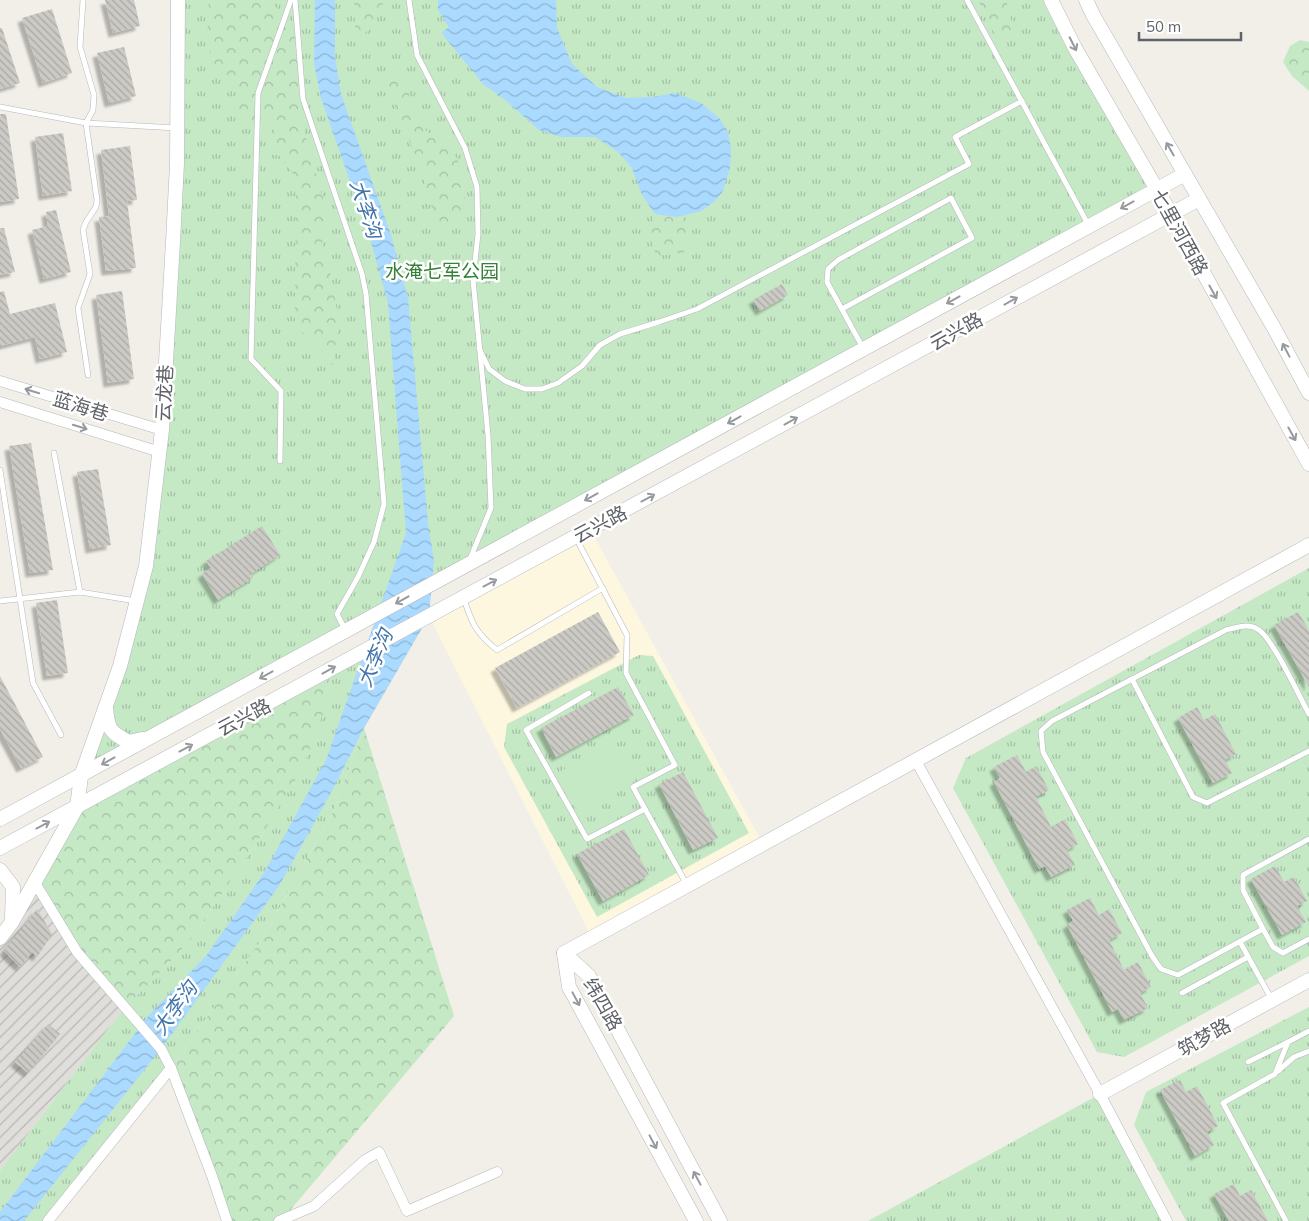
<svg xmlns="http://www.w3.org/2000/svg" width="1309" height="1221" viewBox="0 0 1309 1221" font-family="Mulish,'Noto Sans SC',sans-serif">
  <defs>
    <pattern id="industrial-furrows" width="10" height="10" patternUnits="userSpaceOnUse" patternTransform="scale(1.25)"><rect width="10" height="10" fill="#e0deda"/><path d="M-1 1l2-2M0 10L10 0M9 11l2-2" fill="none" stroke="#b9b8b5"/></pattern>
    <pattern id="grass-tufts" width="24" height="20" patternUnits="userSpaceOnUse" patternTransform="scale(1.25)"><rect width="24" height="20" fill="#c5e8c5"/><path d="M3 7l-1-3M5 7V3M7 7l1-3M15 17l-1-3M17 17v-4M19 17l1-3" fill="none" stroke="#a3c0a4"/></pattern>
    <pattern id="forest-crowns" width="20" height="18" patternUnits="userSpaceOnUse" patternTransform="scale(1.25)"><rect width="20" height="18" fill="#c5e8c5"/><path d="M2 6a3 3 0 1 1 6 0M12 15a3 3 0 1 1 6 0" fill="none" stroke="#a3c0a4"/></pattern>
    <pattern id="water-waves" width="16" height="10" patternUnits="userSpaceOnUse" patternTransform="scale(1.25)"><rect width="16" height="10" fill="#aadaff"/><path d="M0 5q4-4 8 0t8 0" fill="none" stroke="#8eb4d2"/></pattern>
    <pattern id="building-back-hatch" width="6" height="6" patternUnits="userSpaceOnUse" patternTransform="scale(1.25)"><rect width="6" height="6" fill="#cccac5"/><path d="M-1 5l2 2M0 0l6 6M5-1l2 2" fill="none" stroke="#a9a8a4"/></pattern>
    <filter id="shadow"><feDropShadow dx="-4.5" dy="4.5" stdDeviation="1" flood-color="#0004"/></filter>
  </defs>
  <rect width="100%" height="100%" fill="#f1efe8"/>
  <path fill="#fef7e0" d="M 590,529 L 763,844 L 592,938 L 429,616 Z"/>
  <path fill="url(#industrial-furrows)" d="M 34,881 L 125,1007 L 0,1171 L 0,938 Z"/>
  <g fill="url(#grass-tufts)">
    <path d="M 179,0 L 1051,0 L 1156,189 L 81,776 L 146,566 L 162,430 Z"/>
    <path d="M 1309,568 L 1309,956 L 1124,1057 L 1097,1052 L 953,788 L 966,758 Z"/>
    <path d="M 429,616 L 364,728 L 332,814 L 262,939 L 171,1068 L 46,1221 L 0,1221 L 0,1171 L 125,1007 L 158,975 L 191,939 L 265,830 L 328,671 Z"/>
    <path d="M 639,655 L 653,656 L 749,833 L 597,917 L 504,747 L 507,724 Z"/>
    <path d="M 1309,1007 L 1309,1221 L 1186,1221 L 1134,1125 L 1146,1092 Z"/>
    <path d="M 1100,1094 L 1167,1221 L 868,1221 Z"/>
  </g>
  <g fill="url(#forest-crowns)">
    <path d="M 209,0 L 268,0 L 296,25 L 303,99 L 298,110 L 330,223 L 325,231 L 322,244 L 333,284 L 339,325 L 333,365 L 295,324 L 296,177 L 280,156 L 273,154 L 274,126 L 236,124 L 239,77 L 223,75 L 211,65 L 207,19 Z"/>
    <path d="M 354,0 L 384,0 L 379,15 L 356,45 Z"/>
    <path d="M 978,0 L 1006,0 L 1015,34 L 1005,40 L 996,37 Z"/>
    <path d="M 1300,40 L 1309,42 L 1309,91 L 1292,76 L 1283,62 L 1290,46 Z"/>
    <path d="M 394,76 L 408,85 C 409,103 414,124 431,134 C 435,136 441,137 446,138 L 458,161 L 466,206 L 456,227 L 445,234 L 437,228 L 423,174 L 386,83 Z"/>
    <path d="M 655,214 L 677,217 L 682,215 L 691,250 L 686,252 L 657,256 C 648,238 650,233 655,214 Z"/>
    <path d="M 328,671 L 330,695 L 303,767 L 265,830 L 191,939 L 158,975 L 125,1007 L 77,952 L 34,881 L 77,807 Z"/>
    <path d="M 364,728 L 454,1016 L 281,1221 L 227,1221 L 171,1068 L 262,939 L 332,814 Z"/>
  </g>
  <path fill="#c5e8c5" d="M 614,743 L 635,781 L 578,812 L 557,773 Z"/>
  <g fill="url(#water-waves)">
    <path d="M 315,0 L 335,0 L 335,57 L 341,94 L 391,235 L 408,298 L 428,523 L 434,561 L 429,616 L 364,728 L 333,789 L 279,886 L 161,1049 L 24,1221 L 0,1221 L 0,1212 L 149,1015 L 206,956 L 264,873 L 326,760 L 406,533 L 388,303 L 371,242 L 321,98 L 314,63 Z"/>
    <path d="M 438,0 L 556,0 L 557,28 L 572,64 L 597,87 L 626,98 L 653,97 L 675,93 L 701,103 L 719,118 L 728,132 L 731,149 L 730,168 L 723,191 L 714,202 L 701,211 L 677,217 L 655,214 L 642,195 L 632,168 L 618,152 L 595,137 L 561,137 L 539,130 L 504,99 L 484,85 L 446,39 L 442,32 L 449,27 L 438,10 Z"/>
  </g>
  <g fill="url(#building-back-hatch)" filter="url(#shadow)">
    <path d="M 105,0 L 134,0 L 140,26 L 113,33 Z"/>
    <path d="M 52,9 L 72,73 L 43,83 L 22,18 Z"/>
    <path d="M 0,28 L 2,28 L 20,83 L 0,89 Z"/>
    <path d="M 124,47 L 136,96 L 109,103 L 97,53 Z"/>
    <path d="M 0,114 L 6,114 L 19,199 L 0,202 Z"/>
    <path d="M 63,133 L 72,191 L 43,196 L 35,137 Z"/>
    <path d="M 130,146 L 137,200 L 127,201 L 136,268 L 106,271 L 99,217 L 109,216 L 101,150 Z"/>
    <path d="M 56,210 L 71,272 L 44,279 L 32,230 L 48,226 L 46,212 Z"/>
    <path d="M 0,228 L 4,228 L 15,272 L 0,275 Z"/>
    <path d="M 782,284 L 788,295 L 760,311 L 753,300 Z"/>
    <path d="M 4,291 L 10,314 L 55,303 L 67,352 L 40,359 L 35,337 L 0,346 L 0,292 Z"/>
    <path d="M 122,291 L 134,379 L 108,383 L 96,295 Z"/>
    <path d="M 31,443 L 53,570 L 30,573 L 9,446 Z"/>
    <path d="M 98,469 L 111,545 L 90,549 L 77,472 Z"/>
    <path d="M 262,526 L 280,555 L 251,574 L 253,578 L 218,600 L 202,574 L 211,568 L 206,561 Z"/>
    <path d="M 57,600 L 68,673 L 47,676 L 36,603 Z"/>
    <path d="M 598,612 L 620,652 L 517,708 L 495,668 Z"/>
    <path d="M 1298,612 L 1309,630 L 1309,687 L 1274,625 Z"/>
    <path d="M 0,676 L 43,757 L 21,768 L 0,729 Z"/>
    <path d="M 618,687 L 634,715 L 556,757 L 541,728 Z"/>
    <path d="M 1197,707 L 1204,720 L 1215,714 L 1236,754 L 1225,760 L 1232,773 L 1213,783 L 1178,718 Z"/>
    <path d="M 1017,755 L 1026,772 L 1036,766 L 1049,790 L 1036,797 L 1051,827 L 1065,819 L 1078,844 L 1067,850 L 1075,865 L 1051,877 L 1045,866 L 1039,869 L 994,782 L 1000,778 L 994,767 Z"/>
    <path d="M 683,772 L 718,838 L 693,850 L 659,784 Z"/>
    <path d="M 624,829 L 649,875 L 603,901 L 577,854 Z"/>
    <path d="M 1275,866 L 1284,882 L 1294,877 L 1307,901 L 1297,906 L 1306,922 L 1282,935 L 1251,879 Z"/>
    <path d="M 1090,898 L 1099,915 L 1109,909 L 1122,933 L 1109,940 L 1124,970 L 1138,962 L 1151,987 L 1140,993 L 1148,1008 L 1124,1020 L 1118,1009 L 1112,1012 L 1067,925 L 1073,921 L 1067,910 Z"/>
    <path d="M 37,909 L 52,934 L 37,957 L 32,952 L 20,967 L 4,951 Z"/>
    <path d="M 48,1024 L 60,1034 L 28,1073 L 15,1062 Z"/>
    <path d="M 1180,1080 L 1186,1092 L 1197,1086 L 1218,1126 L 1207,1132 L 1214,1145 L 1195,1156 L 1160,1090 Z"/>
    <path d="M 1234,1184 L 1240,1196 L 1251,1190 L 1268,1221 L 1229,1221 L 1214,1194 Z"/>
  </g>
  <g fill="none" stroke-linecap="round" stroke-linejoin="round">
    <defs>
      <g id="service">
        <path d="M 83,0 L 80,47 L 94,95 L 93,110 L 86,123 L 97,200 L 96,207 L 86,222 L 83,230 L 90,274 L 78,308 L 88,375"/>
        <path d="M 295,0 L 303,99 L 362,274 L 366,294 L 384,504 L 374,542 L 358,577 L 337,614 L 346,631"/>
        <path d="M 409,0 L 417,55 L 465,148 L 477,187 L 478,234 L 473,280 L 488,435 L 491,508 L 470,559"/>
        <path d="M 967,0 L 1089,226"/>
        <path d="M 0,107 L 86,123 L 177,128"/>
        <path d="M 842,309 L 972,238 L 951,198 L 838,260 L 828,269 L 827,282 L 863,348"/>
        <path d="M 479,348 L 489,369 L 505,381 L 525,389 L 542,389 L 558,383 L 582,366 L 600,345 L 620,334 L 659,322 L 697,309 L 969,164 L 955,137 L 1022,101"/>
        <path d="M 54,453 L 80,592"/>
        <path d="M 280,461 L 281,391 L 251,359 L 258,93 L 291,0"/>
        <path d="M 0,470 L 33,683 L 61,735"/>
        <path d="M 576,538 L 627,635 L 626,673 L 675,765 L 633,787 L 645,809"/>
        <path d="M 464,599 C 472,624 476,633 497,650 L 603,588"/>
        <path d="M 0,601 L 80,592 L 136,601"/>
        <path d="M 1132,679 L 1193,797 L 1207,803 L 1309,751"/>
        <path d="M 589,693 L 526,730 L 587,839 L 645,809 L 687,885"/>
        <path d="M 1309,714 C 1299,696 1274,641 1259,630 C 1249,623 1237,627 1226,630 L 1052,721 L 1041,731 L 1043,752 L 1152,956 L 1161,969 L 1178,975 L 1263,929 L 1273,947 L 1283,953 L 1309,939"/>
        <path d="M 1263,929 L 1243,890 L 1243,875 L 1309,839"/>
        <path d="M 1240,942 L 1272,1000"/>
        <path d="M 1182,993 L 1248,957"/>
        <path d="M 1248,1062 L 1288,1042"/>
        <path d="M 1278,1071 L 1294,1057 L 1309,1051"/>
        <path d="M 1286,1221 L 1223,1103 L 1275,1074 L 1288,1042 L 1309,1031"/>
      </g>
      <g id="minor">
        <path d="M 0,381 L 162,430"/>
        <path d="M 0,402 L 160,452"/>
        <path d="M 916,761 L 1100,1094 L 1167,1221"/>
        <path d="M 34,881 L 77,952 L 161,1049 L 171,1068 L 212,1176 L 227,1221"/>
        <path d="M 48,1221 L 171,1068"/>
        <path d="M 279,1221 L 314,1206 L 365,1160 L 379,1152 L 407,1211 L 497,1172"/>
      </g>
      <g id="tertiary">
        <path d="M 1051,0 L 1075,48 L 1171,214 L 1309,464"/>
        <path d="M 1086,0 L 1093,15 L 1274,328 L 1309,393"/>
        <path d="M 106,708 C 108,730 110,732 129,742 L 142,739"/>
        <path d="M 0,819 L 1185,174"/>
        <path d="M 0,848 L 1199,199"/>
        <path d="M 0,870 L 13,887 L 12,917"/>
        <path d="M 0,938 L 12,922 L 77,807 L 81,776 L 120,666 L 146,566 L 162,430 L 173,242 L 177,163 L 178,0"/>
        <path d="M 564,953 L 1309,545"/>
        <path d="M 564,953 L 589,976 L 720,1221"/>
        <path d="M 564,953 L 569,987 L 696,1221"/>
        <path d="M 1100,1094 L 1309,980"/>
      </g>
    </defs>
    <use href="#service" stroke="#b5b8bc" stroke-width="6"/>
    <use href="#minor" stroke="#b5b8bc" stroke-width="11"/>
    <use href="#tertiary" stroke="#b5b8bc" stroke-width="15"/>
    <use href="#service" stroke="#fff" stroke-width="5"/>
    <use href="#minor" stroke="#fff" stroke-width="10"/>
    <use href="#tertiary" stroke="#fff" stroke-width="14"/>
  </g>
  <defs><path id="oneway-shaft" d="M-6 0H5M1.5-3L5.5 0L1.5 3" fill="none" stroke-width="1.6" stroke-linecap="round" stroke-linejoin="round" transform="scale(1.25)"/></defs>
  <g stroke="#979a9d">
    <use href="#oneway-shaft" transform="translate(1073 44) rotate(63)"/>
    <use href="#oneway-shaft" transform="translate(1170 149) rotate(-120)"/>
    <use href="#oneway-shaft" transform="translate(1127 205) rotate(151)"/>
    <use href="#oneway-shaft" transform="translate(1213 292) rotate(61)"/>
    <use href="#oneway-shaft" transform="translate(953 300) rotate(151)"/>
    <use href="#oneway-shaft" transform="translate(1011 301) rotate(-29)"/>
    <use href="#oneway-shaft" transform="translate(1286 350) rotate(-118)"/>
    <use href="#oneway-shaft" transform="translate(32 391) rotate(-163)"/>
    <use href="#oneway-shaft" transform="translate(734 420) rotate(151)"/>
    <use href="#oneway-shaft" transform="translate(791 421) rotate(-29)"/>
    <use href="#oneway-shaft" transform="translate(80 427) rotate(17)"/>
    <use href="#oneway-shaft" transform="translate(1292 434) rotate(61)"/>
    <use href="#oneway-shaft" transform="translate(591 497) rotate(151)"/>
    <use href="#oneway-shaft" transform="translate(648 498) rotate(-28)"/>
    <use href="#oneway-shaft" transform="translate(490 583) rotate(-28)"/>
    <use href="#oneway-shaft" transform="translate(402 600) rotate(151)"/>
    <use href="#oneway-shaft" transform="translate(329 670) rotate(-29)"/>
    <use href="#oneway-shaft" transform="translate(266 675) rotate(151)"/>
    <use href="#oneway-shaft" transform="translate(186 748) rotate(-28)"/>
    <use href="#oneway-shaft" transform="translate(108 761) rotate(151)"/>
    <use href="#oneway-shaft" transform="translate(43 825) rotate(-28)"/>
    <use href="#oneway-shaft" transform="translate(576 999) rotate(62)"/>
    <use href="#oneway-shaft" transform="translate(653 1142) rotate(62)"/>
    <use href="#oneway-shaft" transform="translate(697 1178) rotate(-118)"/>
  </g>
  <g text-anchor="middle" stroke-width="5" stroke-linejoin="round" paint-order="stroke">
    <g font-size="19" fill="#5f6368" stroke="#fff">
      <text transform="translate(1180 232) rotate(61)" y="7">七里河西路</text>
      <text transform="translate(956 331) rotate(-29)" y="7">云兴路</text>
      <text transform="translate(164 393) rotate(-87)" y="7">云龙巷</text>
      <text transform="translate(81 406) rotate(17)" y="7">蓝海巷</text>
      <text transform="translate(600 524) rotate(-28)" y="7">云兴路</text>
      <text transform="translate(244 717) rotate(-28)" y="7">云兴路</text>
      <text transform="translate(603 1004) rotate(60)" y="7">纬四路</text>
      <text transform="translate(1204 1037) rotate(-29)" y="7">筑梦路</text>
    </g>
    <g font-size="19" fill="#348238" stroke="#fff">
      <text x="442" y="278">水淹七军公园</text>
    </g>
    <g font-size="20" font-style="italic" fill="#4174aa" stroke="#fff">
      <text transform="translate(366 209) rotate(72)" y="7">大李沟</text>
      <text transform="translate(375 658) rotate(-67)" y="7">大李沟</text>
      <text transform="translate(175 1008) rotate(-54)" y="7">大李沟</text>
    </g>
  </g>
  <path d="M1139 32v8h102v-8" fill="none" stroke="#5f6368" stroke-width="2.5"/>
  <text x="1146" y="32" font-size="15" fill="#5f6368" stroke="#ffffff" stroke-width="4" paint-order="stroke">50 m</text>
</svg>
